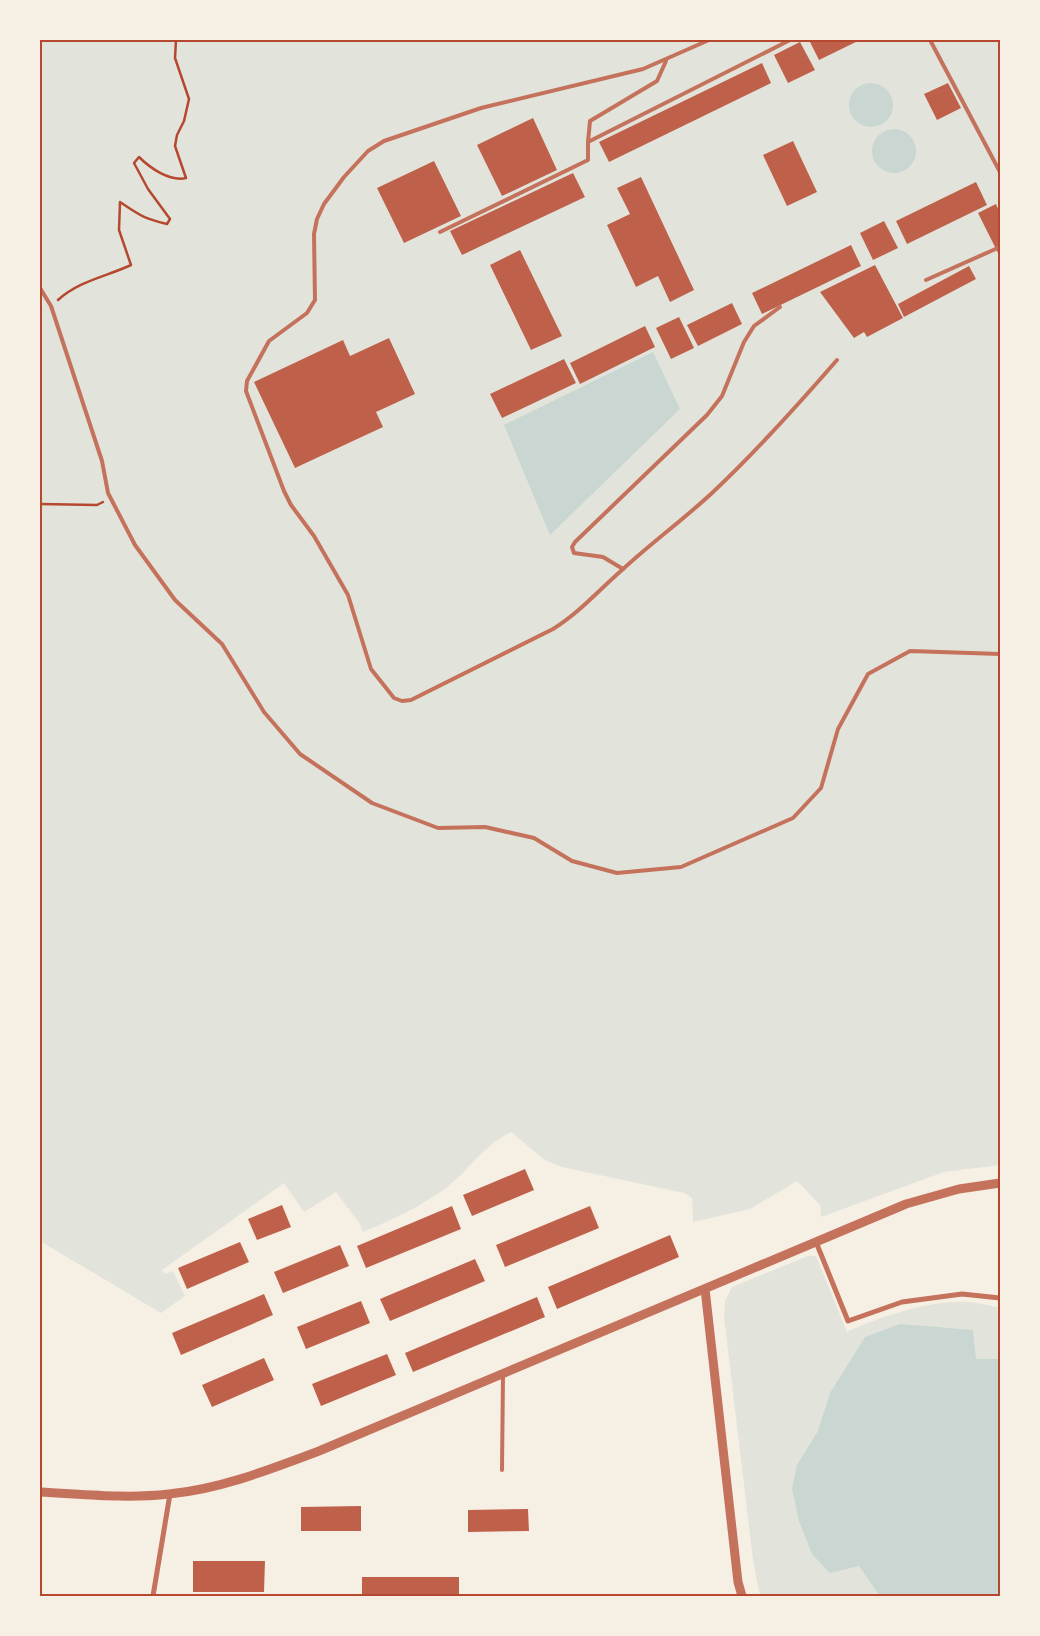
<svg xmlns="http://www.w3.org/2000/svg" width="1040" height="1636" viewBox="0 0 1040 1636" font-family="Mulish,sans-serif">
  <rect width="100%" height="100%" fill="#f6efe4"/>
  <g fill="#e2e4dc">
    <path d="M 40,40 L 1000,40 L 1000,1165 L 944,1172 L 821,1217 L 820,1205 L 797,1181 L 750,1209 L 693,1222 L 692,1198 L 684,1193 L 562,1167 L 545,1160 L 511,1132 C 485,1144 469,1170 447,1187 C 422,1206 392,1220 363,1232 L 360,1224 L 336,1192 L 304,1212 L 284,1183 L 162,1270 L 165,1274 L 173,1271 L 185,1296 L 161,1313 L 40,1241 Z"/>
    <path d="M 808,1256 L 816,1256 L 847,1332 C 880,1316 933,1299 970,1302 C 980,1303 990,1306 1000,1308 L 1000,1596 L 760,1596 L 753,1560 L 724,1317 L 725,1301 L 732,1287 Z"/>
  </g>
  <g fill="#c9d6d2">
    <circle cx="871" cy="105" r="22"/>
    <circle cx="894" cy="151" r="22"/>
    <path d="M 653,352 L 680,409 L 550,535 L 504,425 Z"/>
    <path d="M 900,1324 L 973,1330 L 976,1359 L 1000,1359 L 1000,1596 L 880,1596 L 859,1566 L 830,1573 L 812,1554 L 799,1521 L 792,1489 L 797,1465 L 818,1431 L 830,1393 L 865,1337 Z"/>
  </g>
  <g fill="#bf614a">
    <path d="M 809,40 L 860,40 L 819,60 Z"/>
    <path d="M 800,42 L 815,70 L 788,83 L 774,55 Z"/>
    <path d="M 762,63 L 771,83 L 609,162 L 599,142 Z"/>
    <path d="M 948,83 L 961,108 L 937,120 L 924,94 Z"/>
    <path d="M 533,118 L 557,170 L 502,196 L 477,145 Z"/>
    <path d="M 793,141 L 817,192 L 787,206 L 763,155 Z"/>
    <path d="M 434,161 L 461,216 L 404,243 L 377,188 Z"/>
    <path d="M 573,173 L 585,197 L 462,255 L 450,231 Z"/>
    <path d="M 641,177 L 694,290 L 670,302 L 658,276 L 636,287 L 607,225 L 630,214 L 617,188 Z"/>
    <path d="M 976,182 L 987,205 L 907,244 L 896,221 Z"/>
    <path d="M 996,204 L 1000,213 L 1000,257 L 978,213 Z"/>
    <path d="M 884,221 L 898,248 L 873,260 L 860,233 Z"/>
    <path d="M 851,245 L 861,266 L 762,314 L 752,293 Z"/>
    <path d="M 520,250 L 562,336 L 531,350 L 490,265 Z"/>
    <path d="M 875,265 L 903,318 L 867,337 L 864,332 L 854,338 L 820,292 Z"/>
    <path d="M 969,266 L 976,279 L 904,317 L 898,304 Z"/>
    <path d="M 732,303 L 742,324 L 698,346 L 687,325 Z"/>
    <path d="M 679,317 L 694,348 L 671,359 L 656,328 Z"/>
    <path d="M 645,326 L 655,347 L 580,384 L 570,363 Z"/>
    <path d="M 389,338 L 415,394 L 376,412 L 383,427 L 295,468 L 254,382 L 343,340 L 350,356 Z"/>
    <path d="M 564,359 L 576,383 L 502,418 L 490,394 Z"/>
    <path d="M 525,1169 L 534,1190 L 472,1216 L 463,1195 Z"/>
    <path d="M 282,1205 L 291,1227 L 257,1240 L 248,1219 Z"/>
    <path d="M 452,1206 L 461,1229 L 366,1268 L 357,1246 Z"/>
    <path d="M 590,1206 L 599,1228 L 505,1267 L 496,1245 Z"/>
    <path d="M 670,1235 L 679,1257 L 557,1309 L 548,1287 Z"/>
    <path d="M 240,1242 L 249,1262 L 187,1289 L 178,1268 Z"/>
    <path d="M 340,1245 L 349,1266 L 283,1293 L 274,1272 Z"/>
    <path d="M 475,1259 L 485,1281 L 390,1321 L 380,1299 Z"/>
    <path d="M 264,1294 L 273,1315 L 181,1355 L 172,1333 Z"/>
    <path d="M 537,1297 L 545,1317 L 413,1372 L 405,1353 Z"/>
    <path d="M 361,1301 L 370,1323 L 306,1349 L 297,1327 Z"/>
    <path d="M 387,1354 L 396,1375 L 321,1406 L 312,1384 Z"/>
    <path d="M 264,1358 L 274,1380 L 212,1407 L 202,1385 Z"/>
    <path d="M 361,1506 L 361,1531 L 301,1531 L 301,1507 Z"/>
    <path d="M 528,1509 L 529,1531 L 468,1532 L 468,1510 Z"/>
    <path d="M 193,1561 L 265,1561 L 264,1592 L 193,1592 Z"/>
    <rect x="362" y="1577" width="97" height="19"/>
  </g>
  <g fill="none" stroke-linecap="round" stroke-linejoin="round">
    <g stroke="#b5482f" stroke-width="2.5">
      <path d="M 58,300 C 79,281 105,277 131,265 L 119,230 L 120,202 C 141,216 143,218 167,224 L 170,219 L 148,189 L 134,163 L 139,157 C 150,168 170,182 186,178 L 175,146 L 177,135 L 184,121 L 189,99 L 175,58 L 176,40"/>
      <path d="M 40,504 L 97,505 L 103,502"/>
    </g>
    <g stroke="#c5725c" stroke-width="4">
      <path d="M 709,40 L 643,69 L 481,108 L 384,141 L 368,151 L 344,177 L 324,204 L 317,219 L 314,234 L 315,300 L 307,313 L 269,341 L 247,381 L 246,391 L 284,491 L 291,505 L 314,536 L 348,595 L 371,669 L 394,698 L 402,701 L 411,700 L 553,629 C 579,613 599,590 622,570 C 651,543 683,520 712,493 C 757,451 797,406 837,360"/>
      <path d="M 930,40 L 1000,172"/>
      <path d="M 588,142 L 590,121 L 657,81 L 666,61"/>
      <path d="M 440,232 L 588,160 L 588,142 L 790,40"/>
      <path d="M 926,280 L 1000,247"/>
      <path d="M 40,288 L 51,306 L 102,461 L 108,493 L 135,545 L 175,600 L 222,644 L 264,712 L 300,754 L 372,803 L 438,828 L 485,827 L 534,838 L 572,861 L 617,873 L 681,867 L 793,818 L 821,788 L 838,729 L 868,674 L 910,651 L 1000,654"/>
      <path d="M 623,569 L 603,557 L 574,553 L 572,547 L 575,542 L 707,415 L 722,396 L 744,342 L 754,326 L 780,307"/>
      <path d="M 502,1470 L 503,1375"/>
    </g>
    <g stroke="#c5725c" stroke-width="5">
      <path d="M 816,1242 L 848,1321 L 902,1302 L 962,1294 L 1000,1298"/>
      <path d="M 153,1596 L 170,1494"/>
    </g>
    <g stroke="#c5725c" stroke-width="9">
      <path d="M 705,1289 L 738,1582 L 742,1596"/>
      <path d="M 40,1492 C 83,1494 126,1499 169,1494 C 221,1489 271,1469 319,1451 L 906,1204 L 959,1189 L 1000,1183"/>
    </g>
  </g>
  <rect width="1040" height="1636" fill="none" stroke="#f6efe4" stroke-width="82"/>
  <rect x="41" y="41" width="958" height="1554" fill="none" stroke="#b5482f" stroke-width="2"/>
</svg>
